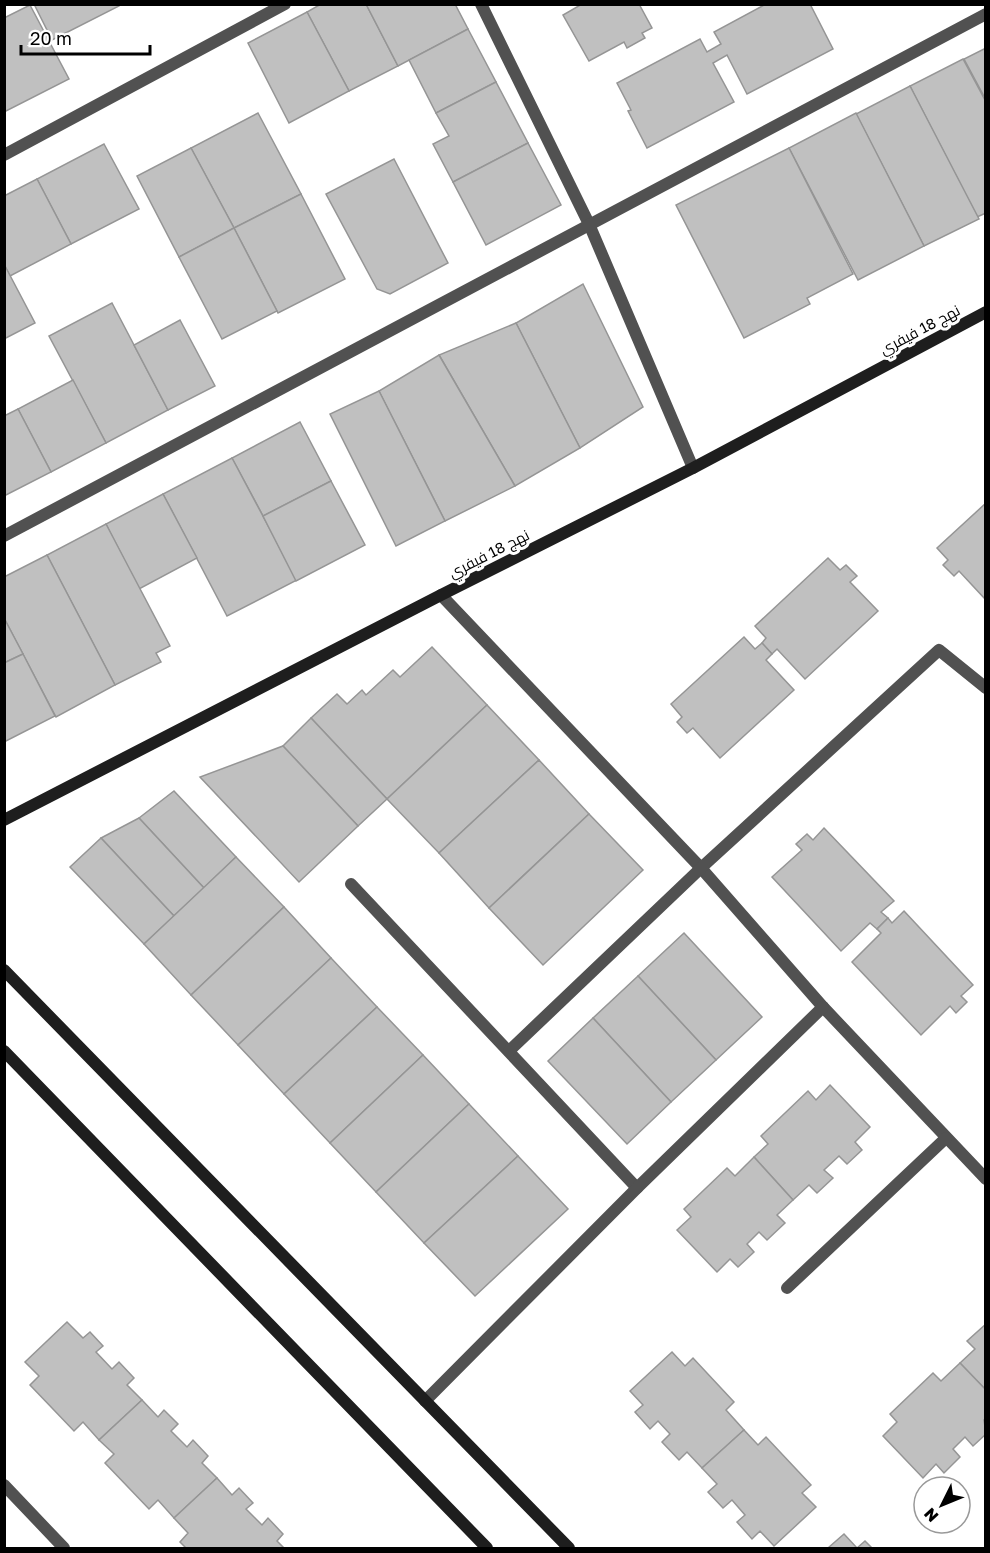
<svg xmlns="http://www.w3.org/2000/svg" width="990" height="1553" viewBox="0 0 990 1553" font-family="'Golos Text',Cairo,sans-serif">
  <rect width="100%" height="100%" fill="#fff"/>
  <g fill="#c0c0c0" stroke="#959595" stroke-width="1.5">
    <path d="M 34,4 L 118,4 L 119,6 L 52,40 Z"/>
    <path d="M 321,4 L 366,4 L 398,66 L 349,91 L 307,12 Z"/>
    <path d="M 366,4 L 455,4 L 468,29 L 398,66 Z"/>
    <path d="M 582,4 L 639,4 L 652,28 L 642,33 L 645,38 L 627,48 L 624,42 L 589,61 L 563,15 Z"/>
    <path d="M 766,4 L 810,4 L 833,49 L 747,94 L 727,55 L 713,63 L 734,102 L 647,148 L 628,111 L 631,110 L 617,83 L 700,39 L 707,52 L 721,44 L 714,32 Z"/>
    <path d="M 30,5 L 69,79 L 4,112 L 4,18 Z"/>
    <path d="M 307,12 L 349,91 L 289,123 L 248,43 Z"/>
    <path d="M 468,29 L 496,82 L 436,113 L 409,60 Z"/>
    <path d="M 986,48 L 986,100 L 964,59 Z"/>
    <path d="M 963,59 L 986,102 L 986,213 L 977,217 L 910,86 Z"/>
    <path d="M 496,82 L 528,143 L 453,182 L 433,144 L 449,136 L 436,113 Z"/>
    <path d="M 910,86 L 979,219 L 924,246 L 856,114 Z"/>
    <path d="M 258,113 L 301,194 L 234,228 L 191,148 Z"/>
    <path d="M 856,113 L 924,246 L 858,280 L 789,148 Z"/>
    <path d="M 528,143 L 561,205 L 486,245 L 453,182 Z"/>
    <path d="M 104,144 L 139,209 L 71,244 L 37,179 Z"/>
    <path d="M 191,148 L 234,228 L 179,257 L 137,176 Z"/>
    <path d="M 789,148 L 853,274 L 807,298 L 810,304 L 744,338 L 676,205 Z"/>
    <path d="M 394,159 L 448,263 L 390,294 L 377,289 L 326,194 Z"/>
    <path d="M 37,179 L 71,244 L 10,276 L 4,265 L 4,196 Z"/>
    <path d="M 301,194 L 345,279 L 278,313 L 234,228 Z"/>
    <path d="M 234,228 L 277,311 L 222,339 L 179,257 Z"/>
    <path d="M 4,264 L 35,323 L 4,339 Z"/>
    <path d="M 583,284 L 643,407 L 580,448 L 516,323 Z"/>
    <path d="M 112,303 L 168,410 L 106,443 L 49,336 Z"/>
    <path d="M 180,320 L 215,386 L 168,410 L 134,345 Z"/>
    <path d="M 516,323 L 580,448 L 515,486 L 439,355 Z"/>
    <path d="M 439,355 L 515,486 L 445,521 L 379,391 Z"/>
    <path d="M 73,380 L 106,443 L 51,472 L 18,409 Z"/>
    <path d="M 379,391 L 445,521 L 396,546 L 330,414 Z"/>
    <path d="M 18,409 L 51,472 L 4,496 L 4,416 Z"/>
    <path d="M 300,422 L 331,481 L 263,516 L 232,458 Z"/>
    <path d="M 232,458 L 297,580 L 227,616 L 163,494 Z"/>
    <path d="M 331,481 L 365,545 L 296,581 L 263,516 Z"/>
    <path d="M 163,494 L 197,558 L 139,589 L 106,524 Z"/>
    <path d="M 986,503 L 986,600 L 959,571 L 954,576 L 943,565 L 948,560 L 937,548 Z"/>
    <path d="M 106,524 L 170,646 L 156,653 L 161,662 L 115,685 L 47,555 Z"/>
    <path d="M 47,555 L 115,685 L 56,717 L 4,618 L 4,577 Z"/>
    <path d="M 828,558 L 840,570 L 846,565 L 857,576 L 850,582 L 878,611 L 805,679 L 777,649 L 772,654 L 762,643 L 766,638 L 755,626 Z"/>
    <path d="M 4,618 L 23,654 L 4,663 Z"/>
    <path d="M 744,637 L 755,649 L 762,643 L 772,654 L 766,660 L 794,690 L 720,758 L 693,728 L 687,733 L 677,722 L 682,717 L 671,704 Z"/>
    <path d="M 432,647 L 487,705 L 387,799 L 311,718 L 337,694 L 347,704 L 362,690 L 366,695 L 393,670 L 400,677 Z"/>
    <path d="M 23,654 L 55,716 L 4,742 L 4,663 Z"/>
    <path d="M 487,705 L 539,760 L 439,853 L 387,799 Z"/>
    <path d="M 311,718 L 387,799 L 358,826 L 283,746 Z"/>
    <path d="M 283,746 L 358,826 L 299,882 L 200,777 Z"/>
    <path d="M 539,760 L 589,814 L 489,908 L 439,853 Z"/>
    <path d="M 174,791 L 236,857 L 204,888 L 139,818 Z"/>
    <path d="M 589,814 L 643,870 L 543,965 L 489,908 Z"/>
    <path d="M 139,818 L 204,888 L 174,916 L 101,838 Z"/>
    <path d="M 824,828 L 894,901 L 881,912 L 888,918 L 877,929 L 870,923 L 841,951 L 772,877 L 802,850 L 796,844 L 807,834 L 813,840 Z"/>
    <path d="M 101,838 L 174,916 L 144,944 L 70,867 Z"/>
    <path d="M 236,857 L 284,907 L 191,995 L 144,944 Z"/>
    <path d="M 284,907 L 331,958 L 238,1045 L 191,995 Z"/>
    <path d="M 904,911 L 973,985 L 961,996 L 967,1002 L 956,1013 L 950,1006 L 921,1035 L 852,962 L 881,933 L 877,929 L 888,918 L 892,923 Z"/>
    <path d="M 684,933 L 762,1017 L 716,1060 L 638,976 Z"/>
    <path d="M 331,958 L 377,1007 L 284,1094 L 238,1045 Z"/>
    <path d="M 638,976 L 716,1060 L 671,1102 L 593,1018 Z"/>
    <path d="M 377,1007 L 423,1055 L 330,1143 L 284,1094 Z"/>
    <path d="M 593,1018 L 671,1102 L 627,1144 L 548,1061 Z"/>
    <path d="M 423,1055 L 469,1104 L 376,1192 L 330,1143 Z"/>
    <path d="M 830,1085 L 870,1127 L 855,1142 L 862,1150 L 847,1164 L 839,1156 L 824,1170 L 833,1178 L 817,1193 L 809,1185 L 793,1200 L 754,1157 L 768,1144 L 761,1136 L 808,1091 L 816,1100 Z"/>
    <path d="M 469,1104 L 518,1156 L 424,1243 L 376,1192 Z"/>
    <path d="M 518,1156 L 568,1209 L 475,1296 L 424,1243 Z"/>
    <path d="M 754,1157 L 793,1200 L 777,1215 L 785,1223 L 767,1240 L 759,1232 L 747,1244 L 754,1252 L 738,1267 L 730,1259 L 717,1272 L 677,1230 L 691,1217 L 684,1209 L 727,1168 L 735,1176 Z"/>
    <path d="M 67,1322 L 83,1338 L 90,1332 L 103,1346 L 96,1352 L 112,1369 L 119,1362 L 134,1378 L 127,1385 L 142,1400 L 99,1440 L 83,1422 L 74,1431 L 30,1385 L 39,1376 L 25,1362 Z"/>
    <path d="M 986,1324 L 986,1390 L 960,1363 L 975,1349 L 967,1341 Z"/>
    <path d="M 672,1352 L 685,1366 L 693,1358 L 734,1402 L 726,1410 L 744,1430 L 702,1468 L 687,1452 L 679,1460 L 662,1442 L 670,1434 L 658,1421 L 650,1429 L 635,1412 L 643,1405 L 630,1391 Z"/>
    <path d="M 960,1363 L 986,1390 L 986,1419 L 984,1420 L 986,1434 L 973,1446 L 965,1437 L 953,1449 L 960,1457 L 944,1473 L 936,1464 L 923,1478 L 883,1436 L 897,1422 L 890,1414 L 933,1373 L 941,1381 Z"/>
    <path d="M 142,1400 L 158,1417 L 164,1410 L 178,1424 L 171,1431 L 187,1447 L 193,1440 L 208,1456 L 202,1463 L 217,1478 L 174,1518 L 158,1500 L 149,1509 L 105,1463 L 114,1454 L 99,1440 Z"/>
    <path d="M 744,1430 L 758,1445 L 766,1437 L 811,1485 L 802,1493 L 816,1507 L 774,1546 L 760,1531 L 752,1539 L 737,1522 L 745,1515 L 732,1500 L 723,1508 L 708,1492 L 717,1484 L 702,1468 Z"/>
    <path d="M 217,1478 L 232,1495 L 239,1488 L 253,1503 L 246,1509 L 262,1525 L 268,1518 L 283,1534 L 277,1541 L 284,1548 L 186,1548 L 180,1542 L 188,1533 L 174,1518 Z"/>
    <path d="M 844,1534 L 857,1548 L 865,1541 L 872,1548 L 828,1548 Z"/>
  </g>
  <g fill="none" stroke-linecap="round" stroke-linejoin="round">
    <g stroke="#515151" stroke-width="12">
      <path d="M 481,4 L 589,224 L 693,468"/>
      <path d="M 4,155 L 285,4"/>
      <path d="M 4,536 L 986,14"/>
      <path d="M 441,595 L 701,868 L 823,1007 L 986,1179"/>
      <path d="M 351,884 L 637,1188"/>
      <path d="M 509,1051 L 701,868 L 939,650 L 986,688"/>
      <path d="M 787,1288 L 946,1138"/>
      <path d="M 425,1401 L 637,1188 L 823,1007"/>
      <path d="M 4,1485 L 64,1548"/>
    </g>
    <g stroke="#1e1e1e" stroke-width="12">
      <path d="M 4,820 L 441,595 L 693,468 L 986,312"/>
      <path d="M 4,970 L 569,1548"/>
      <path d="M 4,1051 L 487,1548"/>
    </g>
  </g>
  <g text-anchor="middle" stroke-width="6" stroke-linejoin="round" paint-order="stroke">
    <g font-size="15" fill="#000" stroke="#fff">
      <text transform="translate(920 330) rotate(-28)" y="5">نهج 18 فيفري</text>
      <text transform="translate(489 554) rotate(-27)" y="5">نهج 18 فيفري</text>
    </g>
  </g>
  <rect width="990" height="1553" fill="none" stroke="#000000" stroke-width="12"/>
  <g transform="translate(942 1505) rotate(227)"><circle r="28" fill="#ffffff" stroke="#999999" stroke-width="1.5"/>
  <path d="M0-4.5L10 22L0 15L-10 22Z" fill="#000000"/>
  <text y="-9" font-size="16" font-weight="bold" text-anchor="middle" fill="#000000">N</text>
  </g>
  <path d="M21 45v9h129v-9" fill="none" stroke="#000000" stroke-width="3"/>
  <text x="30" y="45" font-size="18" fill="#000000" stroke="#ffffff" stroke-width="4.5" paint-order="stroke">20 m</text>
</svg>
